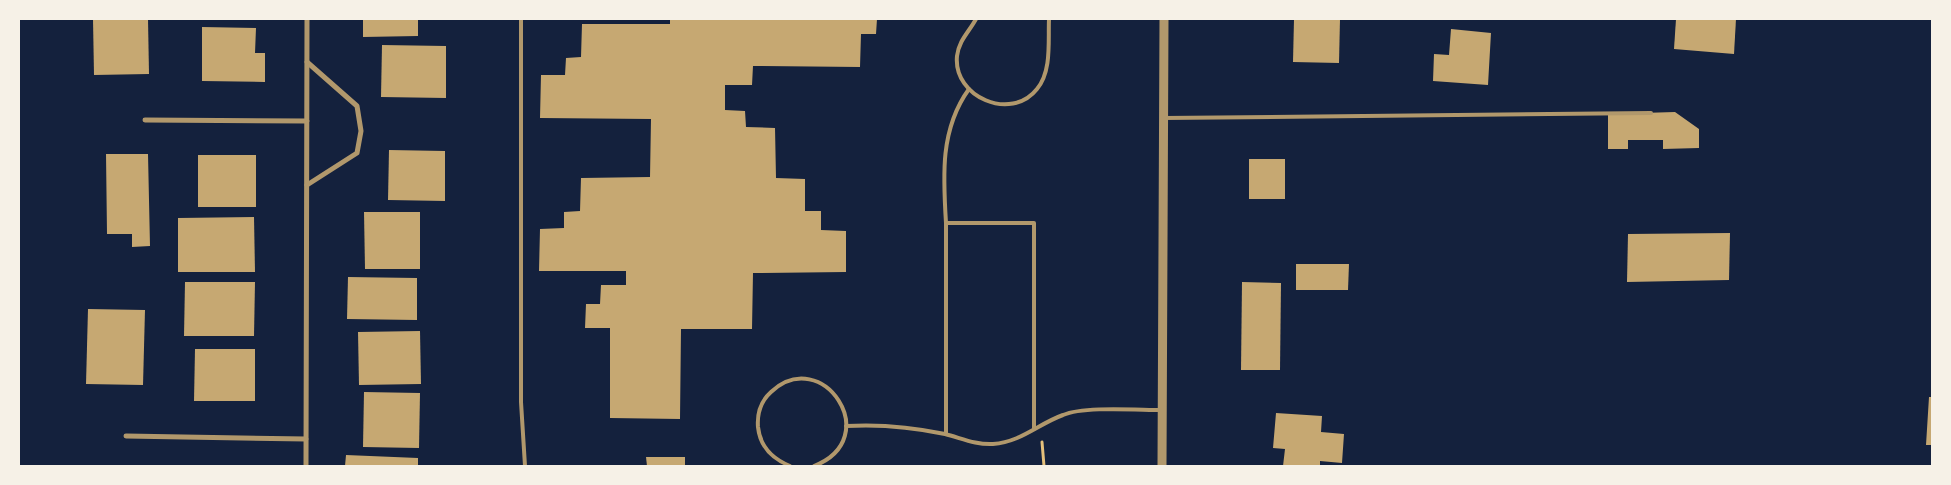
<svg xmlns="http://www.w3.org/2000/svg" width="1951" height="485" viewBox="0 0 1951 485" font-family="'Sofia Sans Condensed',sans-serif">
  <rect width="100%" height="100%" fill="#14213d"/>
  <g fill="#c6a872">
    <path d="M 93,19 L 148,19 L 149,74 L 94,75 Z"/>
    <path d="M 363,19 L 418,19 L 418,36 L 363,37 Z"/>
    <path d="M 670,19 L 877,19 L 876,34 L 861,34 L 860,67 L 753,66 L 752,85 L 725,85 L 725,110 L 745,111 L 746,127 L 775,128 L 776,178 L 805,179 L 805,211 L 821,211 L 821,230 L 846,231 L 846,272 L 753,273 L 752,329 L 681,329 L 680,419 L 610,418 L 610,328 L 585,328 L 586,304 L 600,304 L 601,285 L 626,285 L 626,271 L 539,271 L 540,229 L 564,228 L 564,212 L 580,211 L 581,178 L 650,177 L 651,119 L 540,118 L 541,75 L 565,75 L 566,58 L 581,57 L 582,24 L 670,24 Z"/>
    <path d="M 1294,19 L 1340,19 L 1339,63 L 1293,62 Z"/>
    <path d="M 1676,19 L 1736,19 L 1734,54 L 1674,49 Z"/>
    <path d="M 202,27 L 256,28 L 255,53 L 265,53 L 265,82 L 202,81 Z"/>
    <path d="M 1451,29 L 1491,33 L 1488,85 L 1433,81 L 1434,54 L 1449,55 Z"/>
    <path d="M 382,45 L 446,46 L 446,98 L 381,97 Z"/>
    <path d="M 1675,112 L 1699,129 L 1699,148 L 1663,149 L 1663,140 L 1628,140 L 1628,149 L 1608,149 L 1608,114 Z"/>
    <path d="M 389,150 L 445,151 L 445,201 L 388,200 Z"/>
    <path d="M 106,154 L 148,154 L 150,246 L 132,247 L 132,234 L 107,234 Z"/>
    <rect x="198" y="155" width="58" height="52"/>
    <rect x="1249" y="159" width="36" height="40"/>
    <path d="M 364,212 L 420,212 L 420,269 L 365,269 Z"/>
    <path d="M 254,217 L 255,272 L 178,272 L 178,218 Z"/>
    <path d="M 1730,233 L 1729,280 L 1627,282 L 1628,234 Z"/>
    <path d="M 1296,264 L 1349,264 L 1348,290 L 1296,290 Z"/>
    <path d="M 348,277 L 417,278 L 417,320 L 347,319 Z"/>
    <path d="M 185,282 L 255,282 L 254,336 L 184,336 Z"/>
    <path d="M 1242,282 L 1281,283 L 1280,370 L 1241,370 Z"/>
    <path d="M 88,309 L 145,310 L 143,385 L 86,384 Z"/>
    <path d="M 420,331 L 421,384 L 359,385 L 358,332 Z"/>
    <path d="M 195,349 L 255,349 L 255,401 L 194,401 Z"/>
    <path d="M 364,392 L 420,393 L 419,448 L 363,447 Z"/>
    <path d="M 1929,397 L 1932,397 L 1932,445 L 1926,445 Z"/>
    <path d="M 1276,413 L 1322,416 L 1321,432 L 1344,434 L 1342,463 L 1320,461 L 1320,466 L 1283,466 L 1285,449 L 1273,448 Z"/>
    <path d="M 346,455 L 418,458 L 418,466 L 345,466 Z"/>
    <path d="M 646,457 L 685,457 L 685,466 L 647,466 Z"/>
  </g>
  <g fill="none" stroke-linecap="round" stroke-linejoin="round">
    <path stroke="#e5c07b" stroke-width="3" d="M 1042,442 L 1044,466"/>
    <g stroke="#b1986c" stroke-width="4">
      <path d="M 521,19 L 521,402 L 525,466"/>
      <path d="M 976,19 C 969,32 959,40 957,56 C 953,97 1011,122 1037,89 C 1052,71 1048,41 1049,19"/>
      <path d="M 1163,118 L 1651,113"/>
      <path d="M 946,223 C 943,176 940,129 969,89"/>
      <path d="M 846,426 C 880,424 912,427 945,434 C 961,438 976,445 993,444 C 1021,442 1038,424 1063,415 C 1084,406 1137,410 1162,410"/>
      <path d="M 946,434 L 946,223 L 1034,223 L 1034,429"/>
      <path d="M 790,466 C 773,459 760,447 758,427 C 757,414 761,401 771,392 C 822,344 886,438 814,466"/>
    </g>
    <g stroke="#b1986c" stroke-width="5">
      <path d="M 307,62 L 357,106 L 361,131 L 357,153 L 307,185"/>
      <path d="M 145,120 L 307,121"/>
      <path d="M 126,436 L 306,439"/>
      <path d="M 306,466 L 307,19"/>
    </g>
    <path stroke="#b1986c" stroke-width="9" d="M 1162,466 L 1164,19"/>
  </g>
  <rect width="1951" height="485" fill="none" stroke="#f6f1e7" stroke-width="40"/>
</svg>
